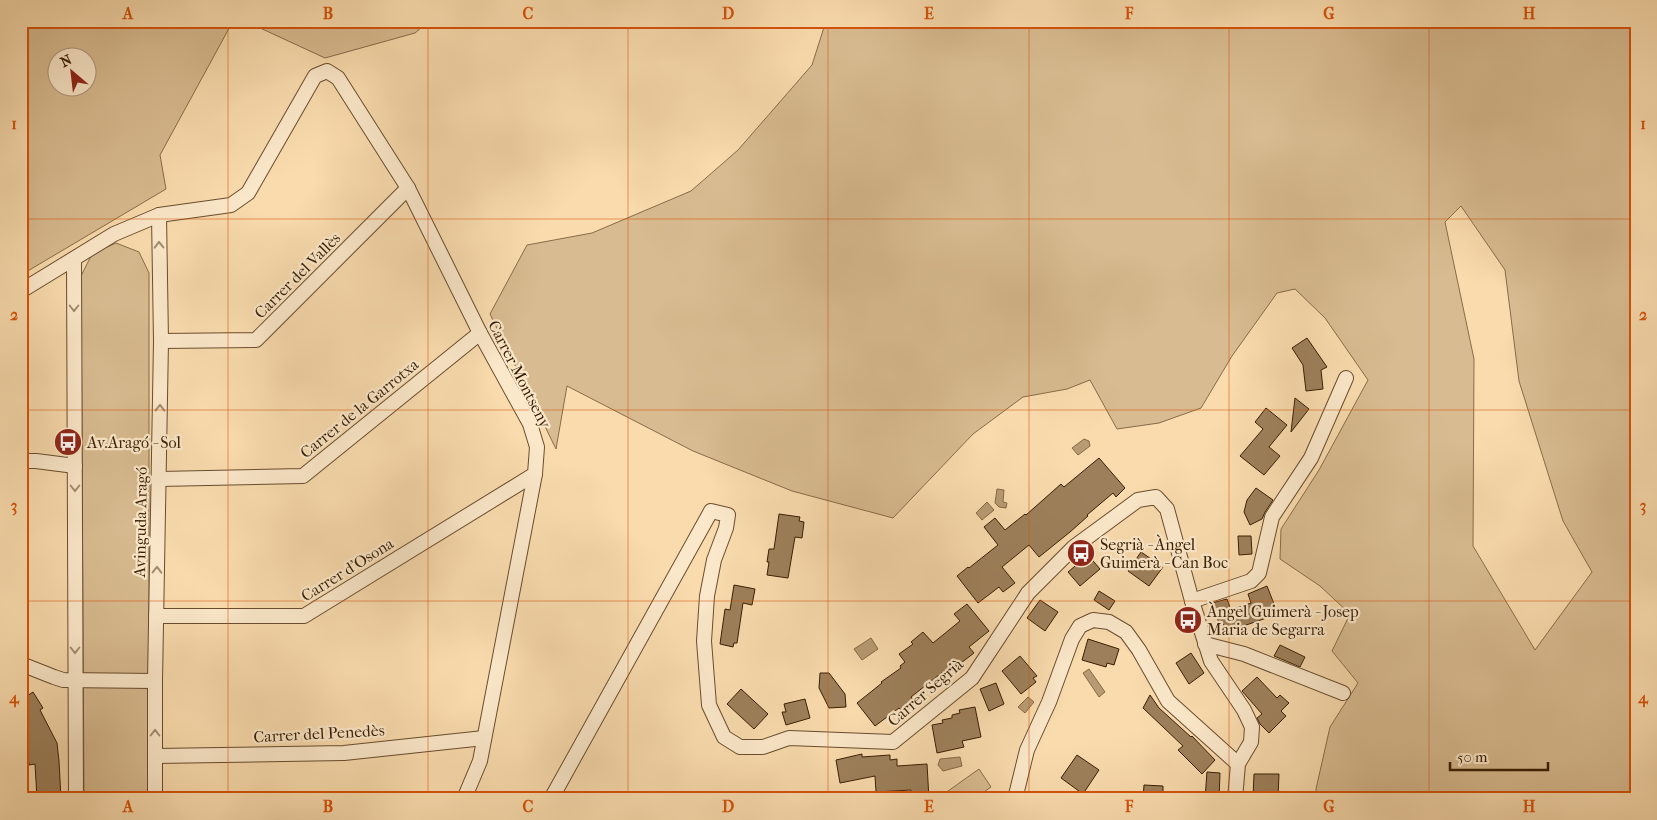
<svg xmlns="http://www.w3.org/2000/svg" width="1657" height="820" viewBox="0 0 1657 820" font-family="'IM FELL French Canon',serif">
  <rect width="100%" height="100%" fill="#f9dbad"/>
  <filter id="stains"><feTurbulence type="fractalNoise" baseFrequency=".004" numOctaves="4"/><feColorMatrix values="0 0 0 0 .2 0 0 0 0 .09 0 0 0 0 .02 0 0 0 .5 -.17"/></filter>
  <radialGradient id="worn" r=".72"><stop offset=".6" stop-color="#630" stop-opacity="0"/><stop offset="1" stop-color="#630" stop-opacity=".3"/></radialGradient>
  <g fill="#d8bb90" stroke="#886c4a" fill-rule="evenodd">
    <path d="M 21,21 L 233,21 L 160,155 L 166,189 L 21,275 ZM 58,58 L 88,58 L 88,88 L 58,88 Z"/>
    <path d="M 245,21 L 429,21 L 415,33 L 325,58 Z"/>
    <path d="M 826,21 L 1636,21 L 1636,799 L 1316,799 L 1316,789 L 1330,727 L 1358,683 L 1332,651 L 1350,614 L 1320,586 L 1280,559 L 1281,529 L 1319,470 L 1368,380 L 1325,318 L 1295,289 L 1277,293 L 1232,356 L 1201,408 L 1159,423 L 1117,429 L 1090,380 L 1067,389 L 1023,397 L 973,434 L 893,518 L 792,491 L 693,451 L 567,386 L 556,449 L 490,314 L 527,245 L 592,233 L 691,191 L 738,150 L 812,65 ZM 1461,206 L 1505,270 L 1519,381 L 1563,521 L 1592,572 L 1535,650 L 1473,546 L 1474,359 L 1445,222 Z"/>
    <path d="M 116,243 L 139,252 L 149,273 L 149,799 L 84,799 L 81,276 L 92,254 Z"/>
    <path d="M 979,769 L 991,787 L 974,799 L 943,799 L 941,796 Z"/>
  </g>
  <g fill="#b89b73" stroke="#856946">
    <path d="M 1084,439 L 1089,441 L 1090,446 L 1078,455 L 1072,448 Z"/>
    <path d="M 997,489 L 1004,490 L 1003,502 L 1007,503 L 1006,508 L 999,507 L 995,503 Z"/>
    <path d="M 987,502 L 994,510 L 982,520 L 976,513 Z"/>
    <path d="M 871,638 L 878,649 L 862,660 L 854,649 Z"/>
    <path d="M 1089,669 L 1105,692 L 1099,697 L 1083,673 Z"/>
    <path d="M 1028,697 L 1034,702 L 1025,713 L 1018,707 Z"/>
    <path d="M 960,757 L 962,766 L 943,771 L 938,765 L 940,759 Z"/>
  </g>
  <g fill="#9d805b" stroke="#391e03">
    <path d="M 1307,338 L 1327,367 L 1321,370 L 1323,389 L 1306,391 L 1303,365 L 1292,348 Z"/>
    <path d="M 1295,398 L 1309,409 L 1291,432 Z"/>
    <path d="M 1266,408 L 1287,425 L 1269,447 L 1280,456 L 1264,475 L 1240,456 L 1263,429 L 1255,422 Z"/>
    <path d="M 1099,458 L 1125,488 L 1116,497 L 1113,493 L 1087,515 L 1088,516 L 1070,532 L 1039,557 L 1029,545 L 1002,567 L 1015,583 L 1003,592 L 999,587 L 978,603 L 957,576 L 968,567 L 969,568 L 998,545 L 984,527 L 995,518 L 1005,530 L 1025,514 L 1026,515 L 1061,484 L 1064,487 Z"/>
    <path d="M 1256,488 L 1273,500 L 1265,512 L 1262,519 L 1250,525 L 1244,512 L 1247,500 Z"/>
    <path d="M 779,514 L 800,517 L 799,521 L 804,522 L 802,538 L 795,537 L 788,578 L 767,575 L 769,562 L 767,562 L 769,549 L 774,549 Z"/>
    <path d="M 1238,536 L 1251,536 L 1252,554 L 1239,555 Z"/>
    <path d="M 1141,552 L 1163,567 L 1149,586 L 1128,571 Z"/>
    <path d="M 1088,555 L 1100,569 L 1080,586 L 1068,572 Z"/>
    <path d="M 734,585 L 755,589 L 752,605 L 743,603 L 737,643 L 734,643 L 733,647 L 720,644 L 725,609 L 730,610 Z"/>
    <path d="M 1267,586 L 1278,614 L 1226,632 L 1222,621 L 1219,623 L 1212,603 L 1227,599 L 1231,610 L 1251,603 L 1248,594 Z"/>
    <path d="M 1099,591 L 1115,601 L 1109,610 L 1094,600 Z"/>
    <path d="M 1040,600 L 1058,612 L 1045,631 L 1027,618 Z"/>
    <path d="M 967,604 L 989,631 L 969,647 L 974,653 L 961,663 L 958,660 L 911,697 L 916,704 L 903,713 L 899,708 L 875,726 L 857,703 L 882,683 L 881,682 L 901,668 L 900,666 L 905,662 L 899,654 L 913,644 L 911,642 L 923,632 L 933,643 L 960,621 L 954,614 Z"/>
    <path d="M 1088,639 L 1119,649 L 1114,665 L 1107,663 L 1106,667 L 1082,660 Z"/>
    <path d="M 1280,645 L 1305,657 L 1300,667 L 1274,656 Z"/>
    <path d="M 1191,653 L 1204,673 L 1189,684 L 1176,663 Z"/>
    <path d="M 1020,656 L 1037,676 L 1033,678 L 1036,682 L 1021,694 L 1002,671 Z"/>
    <path d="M 820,673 L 829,673 L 845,694 L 846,707 L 829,708 L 819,688 Z"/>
    <path d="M 1257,677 L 1277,698 L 1280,695 L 1289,703 L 1281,711 L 1286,716 L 1269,733 L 1260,724 L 1257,718 L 1262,714 L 1242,691 Z"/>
    <path d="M 996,683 L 1004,704 L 989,711 L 980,689 Z"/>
    <path d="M 741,689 L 768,714 L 754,729 L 727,704 Z"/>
    <path d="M 33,692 L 43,708 L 40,710 L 57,743 L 59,761 L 61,799 L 37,799 L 35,764 L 29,765 L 24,726 L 27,725 L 21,716 L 21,700 Z"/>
    <path d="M 1150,695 L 1159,708 L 1191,737 L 1192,736 L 1215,760 L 1202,774 L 1178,750 L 1183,746 L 1143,708 Z"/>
    <path d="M 805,699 L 810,718 L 786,725 L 782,712 L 786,712 L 784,704 Z"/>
    <path d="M 975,707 L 981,737 L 962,741 L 964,747 L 937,753 L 932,725 L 943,723 L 942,720 L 952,718 L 952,715 L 960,713 L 959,710 Z"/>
    <path d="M 862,754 L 862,757 L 890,755 L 890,760 L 897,759 L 897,766 L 927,764 L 929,799 L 911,799 L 911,790 L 876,792 L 875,776 L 840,783 L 836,760 Z"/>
    <path d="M 1077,755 L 1099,770 L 1083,794 L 1061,778 Z"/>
    <path d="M 1207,772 L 1220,773 L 1219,799 L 1205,799 Z"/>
    <path d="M 1254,774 L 1279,774 L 1278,797 L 1253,797 Z"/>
    <path d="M 1144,785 L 1163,786 L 1163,799 L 1143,799 Z"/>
  </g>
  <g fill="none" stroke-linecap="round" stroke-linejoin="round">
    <defs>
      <g id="minor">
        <path d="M 74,259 L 76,799"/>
        <path d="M 21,291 L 114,234 L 159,215 L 231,205 L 248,193 L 315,76 L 327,71 L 338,78 L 408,188 L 480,333 L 530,424 L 537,447 L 535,474 L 480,761 L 464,799"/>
        <path d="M 161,341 L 256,340 L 408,188"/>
        <path d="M 21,461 L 36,461 L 75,466"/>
        <path d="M 159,479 L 303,476 L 480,333"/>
        <path d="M 1192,601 L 1251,581 L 1259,573 L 1272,517 L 1311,458 L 1346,378"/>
        <path d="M 156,616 L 304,616 L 535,474"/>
        <path d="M 1205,644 L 1244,654 L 1343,693"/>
        <path d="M 21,664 L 54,677 L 63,680 L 155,681"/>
        <path d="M 155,756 L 344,753 L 484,738"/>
        <path d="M 155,799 L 155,681 L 161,341 L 159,215"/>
        <path d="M 551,799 L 711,511 L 728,515 L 726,528 L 714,560 L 707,596 L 704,641 L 709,705 L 724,737 L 740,747 L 763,747 L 789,738 L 893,742 L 972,678 L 1028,593 L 1074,547 L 1138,500 L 1156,497 L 1167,509 L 1192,601 L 1211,661 L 1244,710 L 1252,727 L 1251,742 L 1238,764 L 1235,799"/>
        <path d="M 1015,799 L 1027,750 L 1049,702 L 1072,639 L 1080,626 L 1093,620 L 1109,622 L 1126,632 L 1139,650 L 1168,701 L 1238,764"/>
      </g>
    </defs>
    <use href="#minor" stroke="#694d2e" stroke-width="16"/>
    <use href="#minor" stroke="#fbe8ca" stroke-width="14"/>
  </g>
  <defs><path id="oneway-chevron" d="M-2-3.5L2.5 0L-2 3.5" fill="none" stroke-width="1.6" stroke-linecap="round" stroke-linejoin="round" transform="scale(1.25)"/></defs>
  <g stroke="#a48d70">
    <use href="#oneway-chevron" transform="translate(159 245) rotate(-91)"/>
    <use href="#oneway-chevron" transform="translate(74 308) rotate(90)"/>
    <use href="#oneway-chevron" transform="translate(160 408) rotate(-89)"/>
    <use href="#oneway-chevron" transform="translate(75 488) rotate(90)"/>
    <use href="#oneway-chevron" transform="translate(157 570) rotate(-89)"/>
    <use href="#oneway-chevron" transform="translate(75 650) rotate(90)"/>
    <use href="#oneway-chevron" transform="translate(155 733) rotate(-90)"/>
  </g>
  <path fill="none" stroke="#d6530b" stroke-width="1" stroke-opacity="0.55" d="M 228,21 L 228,799M 428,21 L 428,799M 628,21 L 628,799M 828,21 L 828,799M 1029,21 L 1029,799M 1229,21 L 1229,799M 1429,21 L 1429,799M 21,219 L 1636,219M 21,410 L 1636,410M 21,601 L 1636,601"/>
  <defs>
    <symbol id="bus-disc" viewBox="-11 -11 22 22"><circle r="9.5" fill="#8f2418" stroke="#fbe8ca"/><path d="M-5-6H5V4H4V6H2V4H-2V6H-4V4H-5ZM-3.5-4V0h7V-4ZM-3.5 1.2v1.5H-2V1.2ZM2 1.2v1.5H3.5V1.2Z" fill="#fff"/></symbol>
  </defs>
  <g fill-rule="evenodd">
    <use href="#bus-disc" x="52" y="426" width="32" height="32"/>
    <use href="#bus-disc" x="1065" y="537" width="32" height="32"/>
    <use href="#bus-disc" x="1172" y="604" width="32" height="32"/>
  </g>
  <g text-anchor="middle" stroke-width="4.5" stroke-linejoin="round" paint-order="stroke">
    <g font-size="16" fill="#391e03" stroke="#fbe8ca">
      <text transform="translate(297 275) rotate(-45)" y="6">Carrer del Vallès</text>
      <text transform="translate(520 374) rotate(63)" y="6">Carrer Montseny</text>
      <text transform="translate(359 408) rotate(-39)" y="6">Carrer de la Garrotxa</text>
      <text transform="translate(140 522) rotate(-89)" y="6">Avinguda Aragó</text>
      <text transform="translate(347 569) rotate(-32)" y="6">Carrer d'Osona</text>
      <text transform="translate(925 692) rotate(-41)" y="6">Carrer Segrià</text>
      <text transform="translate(319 733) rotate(-3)" y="6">Carrer del Penedès</text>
    </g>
    <g font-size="16" fill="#391e03" stroke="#fbe8ca" text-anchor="start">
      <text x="87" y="448">Av.Aragó - Sol</text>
      <text x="1100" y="550">Segrià - Àngel<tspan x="1100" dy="18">Guimerà - Can Boc</tspan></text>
      <text x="1207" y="617">Àngel Guimerà - Josep<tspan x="1207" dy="18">Maria de Segarra</tspan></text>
    </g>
  </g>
  <rect width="1657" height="820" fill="none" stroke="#f9dbad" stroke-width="55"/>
  <g transform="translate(72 72) rotate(332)"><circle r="24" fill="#fbe8ca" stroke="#ad977a"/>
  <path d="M0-4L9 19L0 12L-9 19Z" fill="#8f2418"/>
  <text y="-8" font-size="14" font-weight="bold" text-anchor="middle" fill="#391e03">N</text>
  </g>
  <path d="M1450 762v8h98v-8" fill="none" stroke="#391e03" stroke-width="2.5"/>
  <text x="1457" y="762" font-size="15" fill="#391e03" stroke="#fbe8ca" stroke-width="4" paint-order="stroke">50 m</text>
  <rect x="28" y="28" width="1602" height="764" fill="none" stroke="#d6530b" stroke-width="2"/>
  <g font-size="16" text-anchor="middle" font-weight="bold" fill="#d6530b">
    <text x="128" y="19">A</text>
    <text x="328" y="19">B</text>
    <text x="528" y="19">C</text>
    <text x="728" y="19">D</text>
    <text x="929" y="19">E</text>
    <text x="1129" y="19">F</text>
    <text x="1329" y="19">G</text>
    <text x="1529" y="19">H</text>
    <text x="14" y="129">1</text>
    <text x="1643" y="129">1</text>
    <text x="14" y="320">2</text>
    <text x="1643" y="320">2</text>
    <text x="14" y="511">3</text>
    <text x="1643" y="511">3</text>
    <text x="14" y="703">4</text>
    <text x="1643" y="703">4</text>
    <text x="128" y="812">A</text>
    <text x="328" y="812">B</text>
    <text x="528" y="812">C</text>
    <text x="728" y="812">D</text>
    <text x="929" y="812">E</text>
    <text x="1129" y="812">F</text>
    <text x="1329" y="812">G</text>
    <text x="1529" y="812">H</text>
  </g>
  <rect width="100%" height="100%" filter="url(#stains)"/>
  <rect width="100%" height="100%" fill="url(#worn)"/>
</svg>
